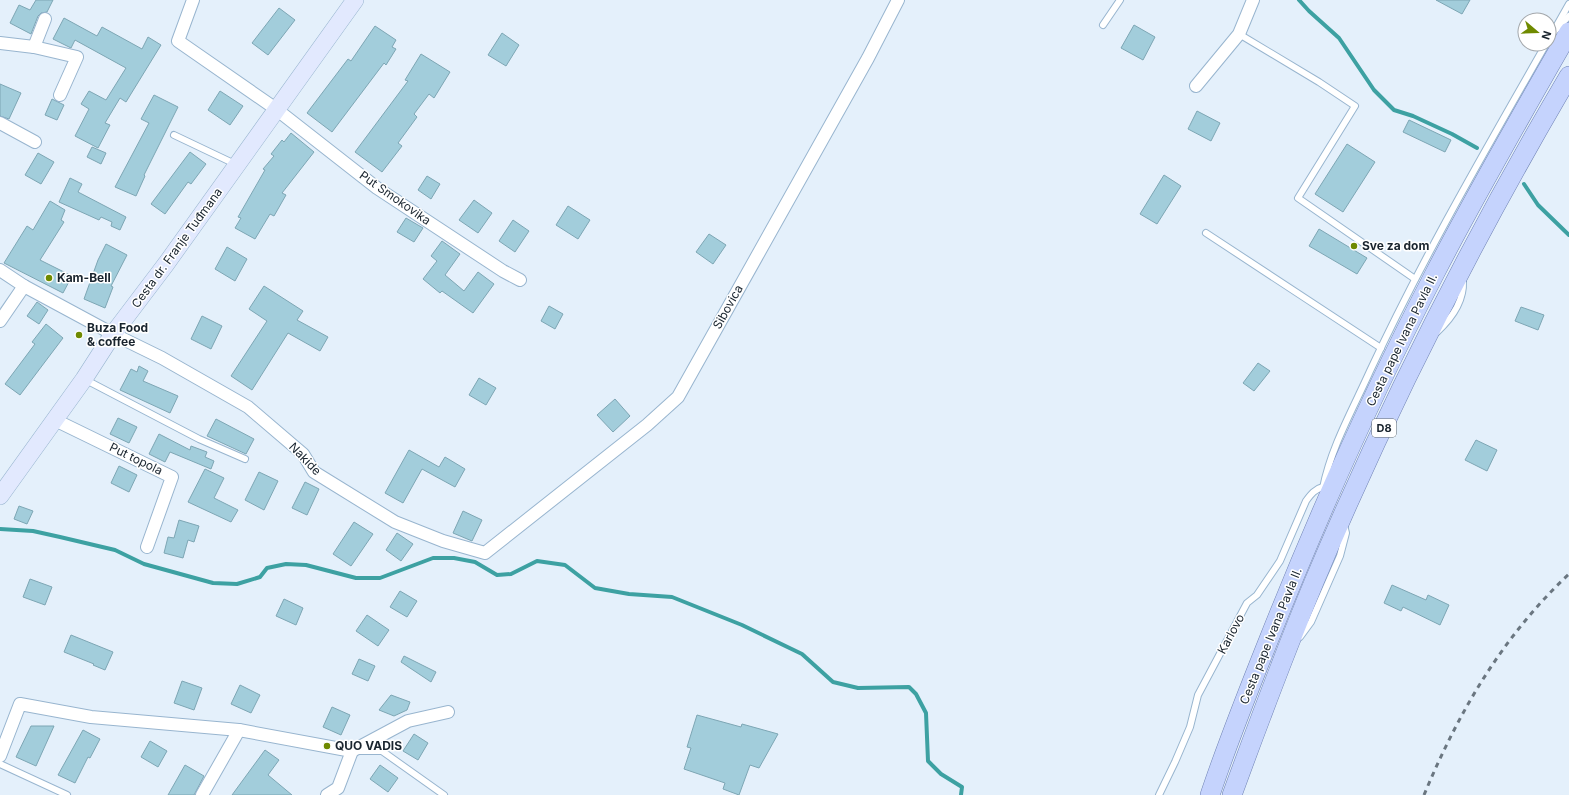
<svg xmlns="http://www.w3.org/2000/svg" width="1569" height="795" viewBox="0 0 1569 795" font-family="Inter,sans-serif">
  <rect width="100%" height="100%" fill="#e4f0fb"/>
  <g fill="none" stroke-linecap="round" stroke-linejoin="round">
    <g stroke="#3da1a2" stroke-width="4">
      <path d="M 1299,0 L 1309,11 L 1339,38 L 1374,90 L 1394,110 L 1413,116 L 1452,134 L 1477,148"/>
      <path d="M 1524,184 L 1538,205 L 1569,235"/>
      <path d="M 0,529 L 33,531 L 60,537 L 115,550 L 144,564 L 213,583 L 237,584 L 260,577 L 267,568 L 286,564 L 306,565 L 356,578 L 380,578 L 433,558 L 454,558 L 475,562 L 497,575 L 511,574 L 537,561 L 565,565 L 595,588 L 629,594 L 672,597 L 742,625 L 802,654 L 833,682 L 858,688 L 909,687 L 916,694 L 926,713 L 928,761 L 941,774 L 962,787 L 961,795"/>
    </g>
  </g>
  <g fill="#a2cddb" stroke="#7da6b4">
    <path d="M 36,0 L 53,0 L 47,12 L 41,13 L 38,16 L 31,34 L 10,23 L 19,5 L 30,10 Z"/>
    <path d="M 1436,0 L 1470,0 L 1462,14 Z"/>
    <path d="M 279,8 L 295,20 L 268,55 L 252,43 Z"/>
    <path d="M 64,18 L 97,36 L 102,27 L 142,49 L 148,37 L 161,45 L 126,102 L 120,98 L 105,123 L 110,125 L 98,148 L 75,136 L 89,109 L 81,104 L 89,91 L 106,100 L 126,68 L 75,40 L 71,48 L 53,39 Z"/>
    <path d="M 1134,25 L 1155,37 L 1143,60 L 1121,48 Z"/>
    <path d="M 375,26 L 396,40 L 392,47 L 396,49 L 386,65 L 384,63 L 332,132 L 307,113 L 348,59 L 351,61 Z"/>
    <path d="M 502,33 L 519,45 L 506,66 L 488,55 Z"/>
    <path d="M 421,54 L 450,72 L 434,98 L 429,94 L 414,114 L 417,117 L 398,143 L 402,146 L 382,172 L 355,152 L 408,81 L 405,80 Z"/>
    <path d="M 0,84 L 21,93 L 9,119 L 0,116 Z"/>
    <path d="M 220,91 L 243,106 L 230,125 L 208,110 Z"/>
    <path d="M 154,95 L 178,107 L 144,175 L 145,176 L 136,196 L 115,187 L 149,123 L 141,119 Z"/>
    <path d="M 52,99 L 64,105 L 57,120 L 45,115 Z"/>
    <path d="M 1197,111 L 1220,123 L 1211,141 L 1188,129 Z"/>
    <path d="M 1409,120 L 1451,140 L 1445,152 L 1403,132 Z"/>
    <path d="M 291,133 L 314,152 L 282,193 L 286,195 L 274,216 L 270,214 L 255,239 L 235,228 L 241,218 L 238,217 L 265,170 L 263,169 L 274,156 L 271,154 L 282,140 L 284,142 Z"/>
    <path d="M 1347,144 L 1375,162 L 1343,212 L 1315,194 Z"/>
    <path d="M 92,147 L 106,153 L 101,164 L 87,157 Z"/>
    <path d="M 190,152 L 206,164 L 191,184 L 188,182 L 165,214 L 151,204 Z"/>
    <path d="M 38,153 L 54,162 L 41,184 L 25,175 Z"/>
    <path d="M 1164,175 L 1181,186 L 1157,224 L 1140,214 Z"/>
    <path d="M 427,176 L 440,184 L 431,199 L 418,190 Z"/>
    <path d="M 70,178 L 82,184 L 78,192 L 126,217 L 120,230 L 111,226 L 112,222 L 101,217 L 99,220 L 59,202 Z"/>
    <path d="M 474,200 L 492,213 L 478,233 L 459,220 Z"/>
    <path d="M 50,201 L 65,210 L 61,220 L 64,222 L 40,260 L 72,276 L 63,293 L 4,263 L 27,226 L 33,230 Z"/>
    <path d="M 568,206 L 590,220 L 578,239 L 556,225 Z"/>
    <path d="M 406,218 L 423,228 L 414,242 L 397,232 Z"/>
    <path d="M 513,220 L 529,231 L 515,252 L 499,241 Z"/>
    <path d="M 1319,229 L 1367,258 L 1357,274 L 1309,246 Z"/>
    <path d="M 709,234 L 726,245 L 713,264 L 696,252 Z"/>
    <path d="M 442,241 L 460,254 L 445,275 L 464,291 L 478,272 L 494,284 L 473,313 L 442,291 L 440,293 L 423,279 L 437,261 L 431,256 Z"/>
    <path d="M 106,244 L 127,255 L 111,286 L 113,287 L 105,308 L 84,299 L 98,260 Z"/>
    <path d="M 227,247 L 247,259 L 235,281 L 215,269 Z"/>
    <path d="M 264,286 L 303,311 L 297,320 L 328,337 L 320,351 L 288,333 L 252,390 L 231,376 L 267,321 L 249,309 Z"/>
    <path d="M 37,302 L 48,310 L 39,324 L 27,316 Z"/>
    <path d="M 549,306 L 563,314 L 555,329 L 541,321 Z"/>
    <path d="M 1521,307 L 1544,315 L 1538,330 L 1515,321 Z"/>
    <path d="M 202,316 L 222,326 L 211,349 L 191,339 Z"/>
    <path d="M 46,324 L 63,338 L 20,395 L 5,384 L 35,344 L 32,342 Z"/>
    <path d="M 1258,363 L 1270,371 L 1254,391 L 1243,383 Z"/>
    <path d="M 139,366 L 148,371 L 143,381 L 178,396 L 170,413 L 120,390 L 131,369 L 137,372 Z"/>
    <path d="M 479,378 L 496,388 L 486,405 L 469,395 Z"/>
    <path d="M 615,399 L 630,416 L 613,432 L 597,415 Z"/>
    <path d="M 118,418 L 137,427 L 129,443 L 110,434 Z"/>
    <path d="M 216,419 L 254,439 L 246,454 L 207,436 Z"/>
    <path d="M 159,434 L 190,450 L 191,446 L 207,452 L 205,457 L 214,461 L 211,469 L 170,452 L 165,462 L 149,454 Z"/>
    <path d="M 1476,440 L 1497,450 L 1487,471 L 1465,460 Z"/>
    <path d="M 409,450 L 439,467 L 445,457 L 465,469 L 455,487 L 422,469 L 403,503 L 385,493 Z"/>
    <path d="M 119,466 L 137,475 L 129,492 L 111,483 Z"/>
    <path d="M 205,469 L 224,478 L 214,498 L 238,510 L 231,522 L 188,502 Z"/>
    <path d="M 259,472 L 278,481 L 264,510 L 245,500 Z"/>
    <path d="M 305,482 L 319,489 L 307,515 L 292,508 Z"/>
    <path d="M 19,506 L 33,511 L 27,524 L 14,519 Z"/>
    <path d="M 463,511 L 482,520 L 472,541 L 453,533 Z"/>
    <path d="M 179,520 L 199,526 L 194,542 L 188,540 L 183,558 L 164,553 L 168,537 L 174,538 Z"/>
    <path d="M 354,522 L 373,534 L 351,566 L 333,554 Z"/>
    <path d="M 397,533 L 413,544 L 401,561 L 386,550 Z"/>
    <path d="M 30,579 L 52,587 L 45,605 L 23,597 Z"/>
    <path d="M 1392,585 L 1426,600 L 1428,595 L 1449,605 L 1440,625 L 1403,607 L 1401,611 L 1384,603 Z"/>
    <path d="M 400,591 L 417,601 L 407,617 L 390,607 Z"/>
    <path d="M 284,599 L 303,608 L 296,625 L 276,616 Z"/>
    <path d="M 367,615 L 389,630 L 378,646 L 356,631 Z"/>
    <path d="M 71,635 L 113,652 L 105,670 L 93,665 L 94,664 L 64,652 Z"/>
    <path d="M 404,656 L 436,672 L 431,682 L 401,662 Z"/>
    <path d="M 359,659 L 375,666 L 368,681 L 352,674 Z"/>
    <path d="M 182,681 L 202,688 L 194,710 L 174,703 Z"/>
    <path d="M 240,685 L 260,695 L 251,713 L 231,704 Z"/>
    <path d="M 391,695 L 410,702 L 407,710 L 394,716 L 379,710 Z"/>
    <path d="M 332,707 L 350,715 L 341,735 L 323,727 Z"/>
    <path d="M 697,715 L 741,727 L 742,724 L 778,734 L 759,768 L 750,765 L 739,795 L 723,789 L 725,783 L 684,769 L 691,748 L 687,747 Z"/>
    <path d="M 31,726 L 54,726 L 36,766 L 16,757 Z"/>
    <path d="M 83,730 L 100,739 L 90,758 L 88,757 L 75,783 L 58,775 Z"/>
    <path d="M 414,734 L 428,743 L 418,760 L 403,751 Z"/>
    <path d="M 150,741 L 167,751 L 158,767 L 141,757 Z"/>
    <path d="M 265,750 L 279,760 L 268,775 L 292,795 L 232,795 Z"/>
    <path d="M 185,765 L 204,776 L 194,795 L 168,795 Z"/>
    <path d="M 380,765 L 398,778 L 388,792 L 370,779 Z"/>
  </g>
  <g fill="none" stroke-linecap="round" stroke-linejoin="round">
    <defs>
      <g id="lane">
        <path d="M 1103,25 L 1120,0"/>
        <path d="M 1239,34 L 1319,82 L 1355,106 L 1298,198 L 1415,279"/>
        <path d="M 1552,34 L 1569,4"/>
        <path d="M 1549,39 L 1552,34 L 1569,16"/>
        <path d="M 174,135 L 235,164"/>
        <path d="M 1206,233 L 1381,348"/>
        <path d="M 1437,332 C 1451,319 1464,301 1463,281"/>
        <path d="M 86,380 L 199,439 L 245,459"/>
        <path d="M 1323,488 C 1331,447 1353,409 1370,371 C 1422,259 1485,151 1546,44"/>
        <path d="M 1300,637 L 1311,622 L 1340,556 L 1346,533 L 1344,525"/>
        <path d="M 358,751 L 382,751 L 444,795"/>
        <path d="M 0,764 L 67,795"/>
        <path d="M 1159,795 L 1175,762 L 1190,727 L 1198,695 L 1247,603 L 1257,595 L 1280,561 L 1306,501 C 1311,494 1315,489 1323,487"/>
      </g>
      <g id="street">
        <path d="M 193,0 L 178,41 L 276,109 L 377,188 L 503,271 L 520,280"/>
        <path d="M 0,43 L 34,47 L 77,57 L 60,95"/>
        <path d="M 34,47 L 45,19"/>
        <path d="M 1196,86 L 1239,34 L 1253,0"/>
        <path d="M 0,123 L 35,142"/>
        <path d="M 0,270 L 24,286 L 113,334 L 162,358 L 248,407 L 303,454 L 314,472 L 395,522 L 443,541 L 485,553 L 647,425 L 678,397 L 868,58 L 898,0"/>
        <path d="M 0,321 L 24,286"/>
        <path d="M 55,420 L 172,477 L 147,547"/>
        <path d="M 0,756 L 20,704 L 91,717 L 239,730 L 352,751 L 408,721 L 448,712"/>
        <path d="M 202,795 L 239,730"/>
        <path d="M 327,795 L 338,788 L 352,751"/>
      </g>
      <path id="secondary" d="M 0,496 L 84,379 L 113,334 L 166,264 L 355,0"/>
      <g id="primary">
        <path d="M 1210,795 C 1227,744 1247,694 1267,644 C 1317,518 1372,394 1435,273 C 1477,192 1523,112 1569,32"/>
        <path d="M 1232,795 C 1258,724 1285,652 1314,582 C 1387,408 1473,239 1569,76"/>
      </g>
    </defs>
    <use href="#lane" stroke="#98b5cf" stroke-width="8"/>
    <use href="#street" stroke="#98b5cf" stroke-width="14"/>
    <use href="#secondary" stroke="#98b5cf" stroke-width="18"/>
    <use href="#primary" stroke="#6f82b4" stroke-width="20"/>
    <use href="#lane" stroke="#fff" stroke-width="6"/>
    <use href="#street" stroke="#fff" stroke-width="12"/>
    <use href="#secondary" stroke="#e2e9fe" stroke-width="17"/>
    <use href="#primary" stroke="#c5d3fd" stroke-width="19"/>
    <path stroke="#6a7680" stroke-width="3" stroke-dasharray="5 5" stroke-linecap="butt" d="M 1424,795 C 1459,711 1503,636 1569,574"/>
  </g>
  <g fill="#6f8a00" stroke="#fff" stroke-width="1.5">
    <circle cx="1354" cy="246" r="4"/>
    <circle cx="49" cy="278" r="4"/>
    <circle cx="79" cy="335" r="4"/>
    <circle cx="327" cy="746" r="4"/>
  </g>
  <g text-anchor="middle" stroke-width="3" stroke-linejoin="round" paint-order="stroke">
    <rect fill="#fff" stroke="#5e666d" stroke-width="1" x="1372" y="419" width="24" height="18" rx="3"/>
    <g font-size="11" font-weight="bold" fill="#19242e">
      <text x="1384" y="432">D8</text>
    </g>
    <g font-size="12" fill="#19242e" stroke="#fff">
      <text transform="translate(395 198) rotate(35)" y="4">Put Smokovika</text>
      <text transform="translate(177 248) rotate(-54)" y="4">Cesta dr. Franje Tuđmana</text>
      <text transform="translate(728 307) rotate(-61)" y="4">Sibovica</text>
      <text transform="translate(1402 340) rotate(-64)" y="4">Cesta pape Ivana Pavla II.</text>
      <text transform="translate(136 459) rotate(26)" y="4">Put topola</text>
      <text transform="translate(305 459) rotate(46)" y="4">Nakide</text>
      <text transform="translate(1231 634) rotate(-62)" y="4">Karlovo</text>
      <text transform="translate(1271 636) rotate(-68)" y="4">Cesta pape Ivana Pavla II.</text>
    </g>
    <g font-size="12" font-weight="bold" fill="#19242e" stroke="#fff" text-anchor="start">
      <text x="1362" y="250">Sve za dom</text>
      <text x="57" y="282">Kam-Bell</text>
      <text x="87" y="332">Buza Food<tspan x="87" dy="14">&amp; coffee</tspan></text>
      <text x="335" y="750">QUO VADIS</text>
    </g>
  </g>
  <g transform="translate(1537 32) rotate(109)"><circle r="19" fill="#ffffff" stroke="#a3a7ab"/>
  <path d="M0-3L7 15L0 10L-7 15Z" fill="#6f8a00"/>
  <text y="-6" font-size="11" font-weight="bold" text-anchor="middle" fill="#19242e">N</text>
  </g>
</svg>
